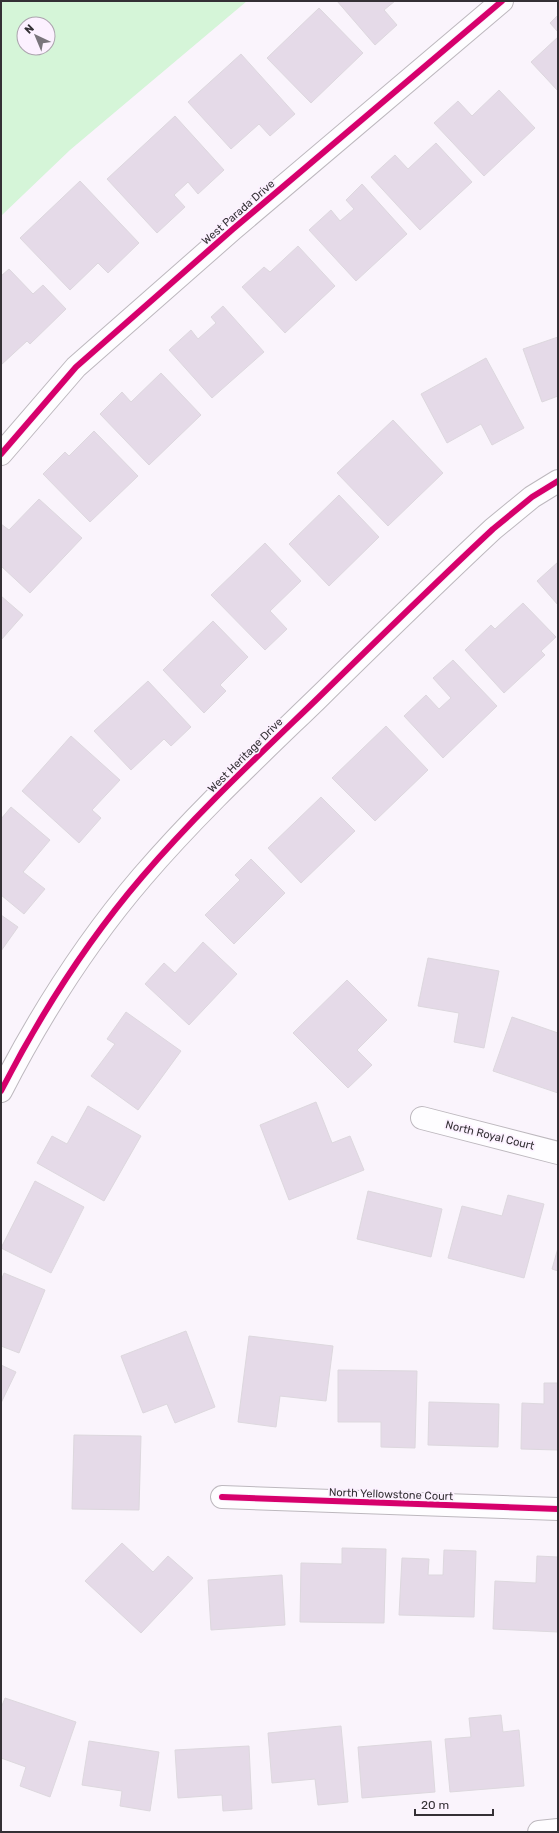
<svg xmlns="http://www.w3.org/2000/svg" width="559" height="1833" viewBox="0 0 559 1833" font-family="Rubik,sans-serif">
  <rect width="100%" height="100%" fill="#faf4fc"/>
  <path fill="#d5f5d8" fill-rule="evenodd" d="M 1,1 L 247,1 L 70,150 L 1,216 ZM 24,24 L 48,24 L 48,48 L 24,48 Z"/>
  <g fill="#e5dae8" stroke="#ddd8de">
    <path d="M 337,1 L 395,1 L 384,10 L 397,25 L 375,45 Z"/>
    <path d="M 319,8 L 363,53 L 311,103 L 267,58 Z"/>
    <path d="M 558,15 L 558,32 L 550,23 Z"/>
    <path d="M 558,37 L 558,91 L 531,62 Z"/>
    <path d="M 241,54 L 295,114 L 270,136 L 259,124 L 231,149 L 188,102 Z"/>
    <path d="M 499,90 L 535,128 L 484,176 L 434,123 L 458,101 L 472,116 Z"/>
    <path d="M 175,116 L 224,170 L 198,194 L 188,182 L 174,195 L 185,207 L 157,233 L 107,179 Z"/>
    <path d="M 436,143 L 472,182 L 420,230 L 371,177 L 395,155 L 408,169 Z"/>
    <path d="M 80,181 L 139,243 L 108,273 L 98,263 L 70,290 L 20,238 Z"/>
    <path d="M 362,184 L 407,234 L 356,281 L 309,230 L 331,210 L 340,221 L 354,209 L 346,200 Z"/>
    <path d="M 298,246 L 335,286 L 285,333 L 242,287 L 264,267 L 270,272 Z"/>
    <path d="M 9,269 L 33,294 L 43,285 L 66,309 L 30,344 L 27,341 L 1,365 L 1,276 Z"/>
    <path d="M 223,306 L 264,352 L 212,398 L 169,350 L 191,330 L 198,339 L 216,323 L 211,317 Z"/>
    <path d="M 558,337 L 558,396 L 542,402 L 523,349 Z"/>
    <path d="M 486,358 L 524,428 L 492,445 L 481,424 L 447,443 L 421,394 Z"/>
    <path d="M 161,373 L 201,415 L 149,465 L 100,414 L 122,392 L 131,402 Z"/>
    <path d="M 393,420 L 443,473 L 388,526 L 337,473 Z"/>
    <path d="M 94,431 L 138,476 L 90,522 L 43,474 L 65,452 L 69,456 Z"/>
    <path d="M 339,495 L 379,537 L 329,586 L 289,544 Z"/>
    <path d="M 39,499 L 82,538 L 30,593 L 1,566 L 1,524 L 9,530 Z"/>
    <path d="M 265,543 L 301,581 L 270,611 L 287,629 L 265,650 L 211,595 Z"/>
    <path d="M 558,562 L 558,605 L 537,581 Z"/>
    <path d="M 1,596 L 23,615 L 1,640 Z"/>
    <path d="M 523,603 L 556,637 L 541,651 L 545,655 L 504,693 L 465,650 L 491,625 L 495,629 Z"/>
    <path d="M 213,621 L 248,657 L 220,685 L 226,691 L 204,713 L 163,670 Z"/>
    <path d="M 453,660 L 497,706 L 443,758 L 404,716 L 426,695 L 439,709 L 451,698 L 433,678 Z"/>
    <path d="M 148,681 L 191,727 L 171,746 L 164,739 L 131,770 L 94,731 Z"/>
    <path d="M 386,726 L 428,770 L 375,821 L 332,778 Z"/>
    <path d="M 71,736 L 120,780 L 92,810 L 101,818 L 79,843 L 22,791 Z"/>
    <path d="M 321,797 L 355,831 L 301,883 L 268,848 Z"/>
    <path d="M 11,807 L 50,840 L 23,872 L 45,889 L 24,914 L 1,895 L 1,819 Z"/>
    <path d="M 251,859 L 285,893 L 234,944 L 205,915 L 240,880 L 235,875 Z"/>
    <path d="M 1,915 L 18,927 L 1,951 Z"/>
    <path d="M 203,942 L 237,974 L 189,1025 L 145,984 L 164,963 L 175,973 Z"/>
    <path d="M 428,958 L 499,971 L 484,1048 L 454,1042 L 459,1013 L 418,1006 Z"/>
    <path d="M 347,980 L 387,1020 L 357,1050 L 372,1065 L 348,1088 L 293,1033 Z"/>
    <path d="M 126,1012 L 181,1051 L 138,1110 L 91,1076 L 115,1044 L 107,1039 Z"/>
    <path d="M 512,1017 L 558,1033 L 558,1093 L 493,1071 Z"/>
    <path d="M 316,1102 L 332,1143 L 350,1136 L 364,1170 L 289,1200 L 260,1125 Z"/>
    <path d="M 88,1106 L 141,1136 L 104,1201 L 37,1163 L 52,1136 L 67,1144 Z"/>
    <path d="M 35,1181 L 84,1207 L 51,1273 L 1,1248 Z"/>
    <path d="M 368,1191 L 442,1209 L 431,1257 L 357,1239 Z"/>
    <path d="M 508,1195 L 544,1204 L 524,1278 L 448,1258 L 462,1206 L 502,1216 Z"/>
    <path d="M 558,1248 L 558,1271 L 552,1269 Z"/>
    <path d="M 4,1273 L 45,1290 L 19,1353 L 1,1346 L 1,1281 Z"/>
    <path d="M 186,1331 L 215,1407 L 175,1423 L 167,1404 L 143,1413 L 121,1356 Z"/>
    <path d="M 249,1336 L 333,1346 L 326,1401 L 280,1396 L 276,1427 L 238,1422 Z"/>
    <path d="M 1,1365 L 16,1372 L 1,1403 Z"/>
    <path d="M 338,1370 L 417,1371 L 415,1448 L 381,1447 L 381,1422 L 338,1422 Z"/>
    <path d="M 544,1383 L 558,1383 L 558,1450 L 521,1449 L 522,1403 L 544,1404 Z"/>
    <path d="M 429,1402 L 499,1404 L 498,1447 L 428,1445 Z"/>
    <path d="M 74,1435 L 141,1436 L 139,1510 L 72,1509 Z"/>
    <path d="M 122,1543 L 153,1572 L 168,1556 L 193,1578 L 141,1633 L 85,1581 Z"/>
    <path d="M 342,1548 L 386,1549 L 384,1623 L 300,1622 L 301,1563 L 342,1564 Z"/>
    <path d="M 444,1550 L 476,1551 L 474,1617 L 399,1615 L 402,1558 L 429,1559 L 428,1575 L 443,1575 Z"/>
    <path d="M 537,1556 L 558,1557 L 558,1632 L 493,1629 L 495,1581 L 536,1583 Z"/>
    <path d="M 282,1575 L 285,1625 L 211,1630 L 208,1580 Z"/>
    <path d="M 5,1698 L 76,1722 L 50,1797 L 20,1786 L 26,1767 L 1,1758 L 1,1708 Z"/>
    <path d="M 501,1715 L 503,1732 L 519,1730 L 524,1786 L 450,1792 L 445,1739 L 471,1737 L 469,1718 Z"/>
    <path d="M 341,1726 L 348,1802 L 318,1805 L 315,1779 L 272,1783 L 268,1733 Z"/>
    <path d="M 89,1741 L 159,1752 L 150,1811 L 120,1806 L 122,1791 L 82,1785 Z"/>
    <path d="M 431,1741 L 435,1792 L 362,1798 L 358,1747 Z"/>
    <path d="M 249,1746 L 252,1809 L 223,1811 L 222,1795 L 178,1798 L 175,1750 Z"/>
  </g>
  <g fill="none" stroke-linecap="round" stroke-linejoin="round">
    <defs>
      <g id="minor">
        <path d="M 1,454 L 76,367 L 233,229 L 502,1"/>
        <path d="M 1,1091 C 39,1017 88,940 142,877 C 196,814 257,757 317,699 C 375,642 433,585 493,529 L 532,497 L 558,481"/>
        <path d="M 422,1118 L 558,1153"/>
        <path d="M 222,1497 L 558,1509"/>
        <path d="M 539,1832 L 558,1830"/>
      </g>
    </defs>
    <use href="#minor" stroke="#bdb8be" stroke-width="24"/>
    <use href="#minor" stroke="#fefdff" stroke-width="22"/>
    <defs>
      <g id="cycleway">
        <path d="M 1,454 L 76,367 L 233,229 L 502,1"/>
        <path d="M 1,1091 C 39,1017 88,940 142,877 C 196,814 257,757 317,699 C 375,642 433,585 493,529 L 532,497 L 558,481"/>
        <path d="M 222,1497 L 558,1509"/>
      </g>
    </defs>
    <use href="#cycleway" stroke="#fcf1ff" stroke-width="8"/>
    <use href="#cycleway" stroke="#d6006c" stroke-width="6"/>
  </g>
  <g text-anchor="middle" stroke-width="3.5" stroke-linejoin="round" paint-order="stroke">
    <g font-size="11" fill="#343035" stroke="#fcf1ff">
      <text transform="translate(238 212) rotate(-41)" y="4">West Parada Drive</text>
      <text transform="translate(245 755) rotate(-45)" y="4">West Heritage Drive</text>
      <text transform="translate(490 1135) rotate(14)" y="4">North Royal Court</text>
      <text transform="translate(391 1494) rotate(2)" y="4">North Yellowstone Court</text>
    </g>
  </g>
  <rect width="559" height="1833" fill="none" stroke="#343035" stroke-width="4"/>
  <g transform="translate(36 36) rotate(316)"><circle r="19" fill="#fcf1ff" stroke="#aca4ae"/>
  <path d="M0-3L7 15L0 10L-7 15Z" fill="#79757b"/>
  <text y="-6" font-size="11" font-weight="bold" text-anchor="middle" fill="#343035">N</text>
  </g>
  <path d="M415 1809v6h78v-6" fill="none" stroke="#343035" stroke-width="2"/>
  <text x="421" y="1809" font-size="12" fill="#343035" stroke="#fcf1ff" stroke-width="3" paint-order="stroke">20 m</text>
</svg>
